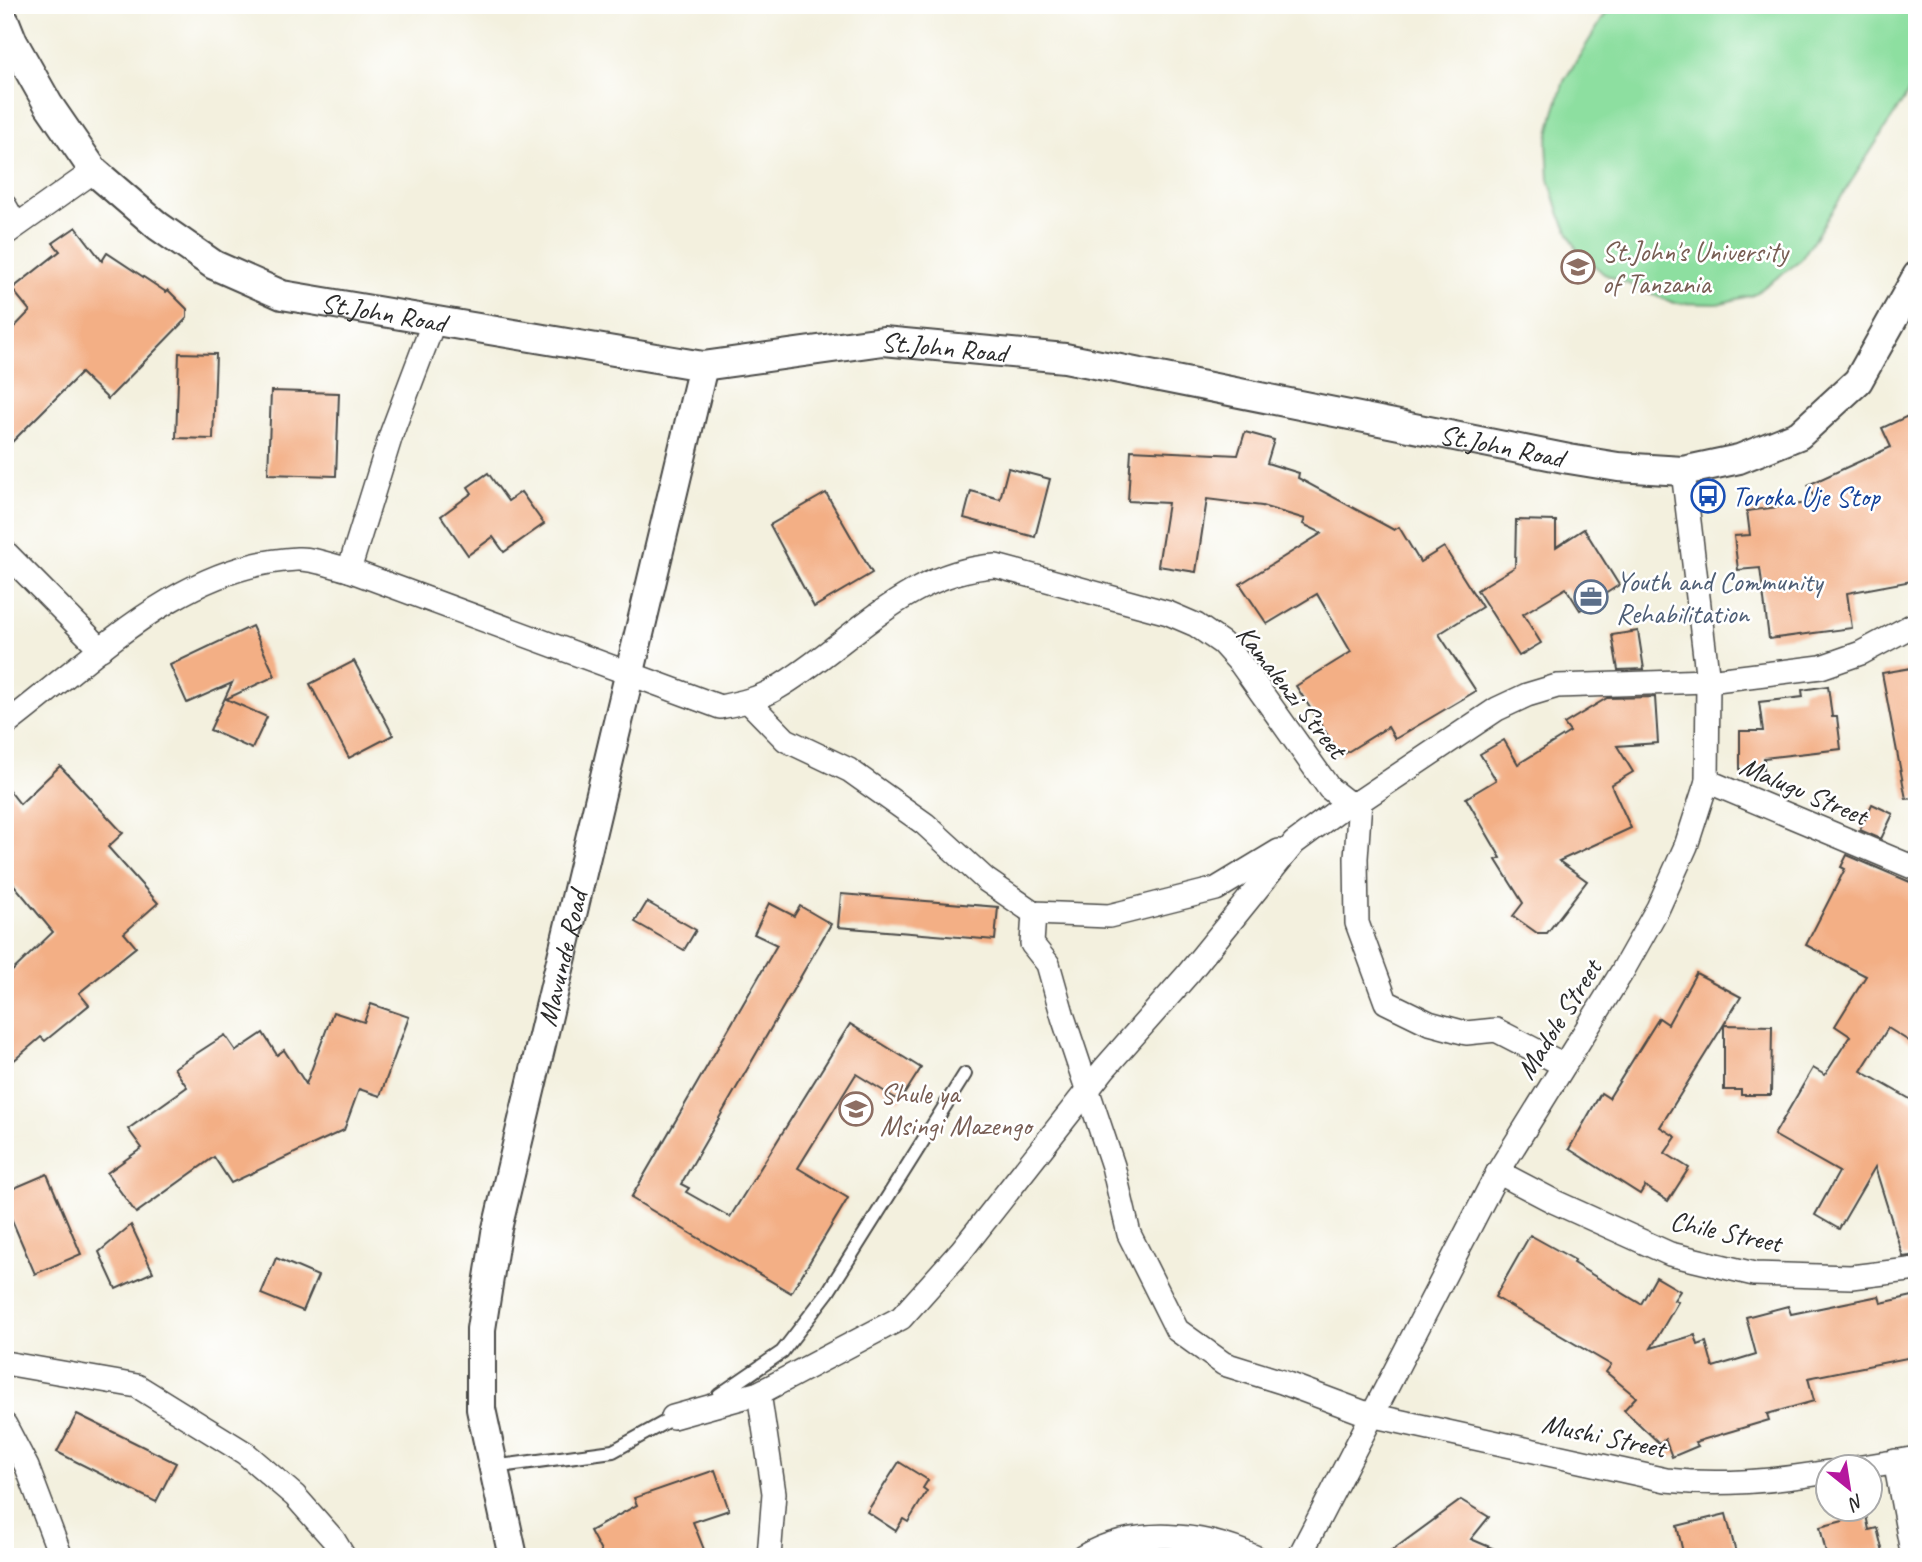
<svg xmlns="http://www.w3.org/2000/svg" width="1922" height="1562" viewBox="0 0 1922 1562" font-family="Caveat,sans-serif">
  <rect width="100%" height="100%" fill="#fff"/>
  <filter id="ink" filterUnits="userSpaceOnUse"><feTurbulence type="fractalNoise" baseFrequency=".0143" numOctaves="2"/><feDisplacementMap in="SourceGraphic" scale="14" xChannelSelector="R" yChannelSelector="G"/><feConvolveMatrix kernelMatrix="1 2 1 2 8 2 1 2 1" color-interpolation-filters="sRGB"/></filter>
  <filter id="wash" filterUnits="userSpaceOnUse"><feTurbulence type="fractalNoise" baseFrequency=".00686" numOctaves="4" result="noise"/><feDisplacementMap in="SourceGraphic" scale="28" xChannelSelector="R" yChannelSelector="G"/><feGaussianBlur stdDeviation="1.57" result="paint"/><feColorMatrix in="noise" values="0 0 0 0 0 0 0 0 0 0 0 0 0 0 0 0 0 1.4 0 .05"/><feComposite in="paint" operator="in"/></filter>
  <g filter="url(#wash)">
    <rect width="100%" height="100%" fill="#f3f0de"/>
    <path fill="#8ddfa0" stroke="#5c8566" stroke-width="2" d="M 1611,5 L 1917,5 L 1917,79 L 1800,261 L 1753,295 L 1717,304 L 1674,303 L 1604,274 L 1577,250 L 1560,215 L 1549,179 L 1547,143 L 1554,113 L 1564,81 Z"/>
    <g id="blocks">
      <g fill="#f3af85">
        <path d="M 76,227 L 102,261 L 107,253 L 166,292 L 168,290 L 187,309 L 187,318 L 108,399 L 81,373 L 5,449 L 5,337 L 30,311 L 12,289 L 60,251 L 53,243 Z"/>
        <path d="M 179,353 L 216,354 L 213,439 L 176,438 Z"/>
        <path d="M 271,391 L 339,393 L 336,476 L 268,474 Z"/>
        <path d="M 1910,415 L 1917,429 L 1917,580 L 1847,593 L 1852,628 L 1769,639 L 1760,568 L 1738,570 L 1734,536 L 1750,535 L 1747,511 L 1816,502 L 1808,485 L 1891,447 L 1882,428 Z"/>
        <path d="M 1245,432 L 1274,440 L 1267,463 L 1299,473 L 1298,478 L 1394,530 L 1399,527 L 1420,562 L 1444,547 L 1482,607 L 1439,634 L 1476,691 L 1395,739 L 1388,727 L 1341,756 L 1296,686 L 1351,652 L 1317,594 L 1267,624 L 1240,584 L 1322,533 L 1303,524 L 1305,519 L 1262,506 L 1207,499 L 1196,572 L 1158,566 L 1168,503 L 1128,501 L 1131,450 L 1238,455 Z"/>
        <path d="M 1008,468 L 1050,479 L 1035,537 L 964,518 L 971,491 L 1000,499 Z"/>
        <path d="M 488,473 L 508,501 L 521,492 L 544,524 L 504,552 L 493,537 L 468,555 L 441,516 L 472,493 L 468,487 Z"/>
        <path d="M 826,493 L 872,573 L 814,607 L 770,525 Z"/>
        <path d="M 1516,520 L 1556,521 L 1556,547 L 1584,529 L 1619,585 L 1580,610 L 1566,588 L 1523,614 L 1541,643 L 1519,656 L 1477,590 L 1515,567 Z"/>
        <path d="M 252,626 L 275,676 L 226,699 L 267,717 L 252,749 L 210,730 L 232,683 L 187,703 L 170,665 Z"/>
        <path d="M 1638,631 L 1644,669 L 1618,670 L 1612,635 Z"/>
        <path d="M 354,661 L 393,735 L 349,758 L 310,684 Z"/>
        <path d="M 1917,667 L 1917,798 L 1906,799 L 1882,673 Z"/>
        <path d="M 1828,686 L 1832,717 L 1837,717 L 1841,749 L 1764,758 L 1764,771 L 1740,771 L 1740,731 L 1763,731 L 1759,702 L 1803,697 L 1802,690 Z"/>
        <path d="M 1655,697 L 1658,743 L 1617,746 L 1633,772 L 1611,785 L 1631,828 L 1559,861 L 1587,881 L 1547,933 L 1537,933 L 1513,916 L 1523,903 L 1496,860 L 1501,858 L 1466,798 L 1496,780 L 1480,754 L 1504,740 L 1518,764 L 1570,732 L 1564,724 L 1607,698 Z"/>
        <path d="M 60,766 L 123,833 L 108,847 L 158,903 L 124,933 L 136,947 L 79,993 L 89,1005 L 45,1041 L 41,1037 L 5,1068 L 5,978 L 53,932 L 5,874 L 5,785 L 20,804 Z"/>
        <path d="M 1872,804 L 1893,814 L 1881,839 L 1860,830 Z"/>
        <path d="M 1847,855 L 1917,885 L 1917,1046 L 1888,1028 L 1861,1071 L 1917,1103 L 1917,1255 L 1903,1257 L 1875,1167 L 1839,1229 L 1815,1215 L 1839,1172 L 1774,1135 L 1813,1068 L 1825,1075 L 1850,1036 L 1835,1026 L 1866,976 L 1806,945 L 1845,869 L 1841,867 Z"/>
        <path d="M 841,894 L 998,907 L 995,940 L 838,927 Z"/>
        <path d="M 647,902 L 696,930 L 684,950 L 635,922 Z"/>
        <path d="M 769,903 L 794,916 L 800,906 L 831,924 L 681,1184 L 689,1188 L 686,1192 L 730,1217 L 850,1024 L 921,1068 L 900,1101 L 856,1074 L 798,1168 L 848,1198 L 791,1293 L 631,1198 L 777,945 L 754,934 Z"/>
        <path d="M 1696,973 L 1741,997 L 1660,1127 L 1676,1137 L 1665,1153 L 1689,1168 L 1668,1201 L 1645,1186 L 1640,1194 L 1569,1149 L 1601,1093 L 1609,1098 L 1659,1018 L 1668,1024 Z"/>
        <path d="M 371,1004 L 409,1017 L 380,1096 L 359,1089 L 344,1130 L 231,1183 L 214,1157 L 136,1213 L 107,1173 L 142,1148 L 128,1129 L 187,1087 L 174,1068 L 225,1035 L 236,1051 L 263,1033 L 277,1055 L 284,1050 L 306,1084 L 333,1012 L 364,1022 Z"/>
        <path d="M 1724,1025 L 1772,1026 L 1771,1095 L 1741,1095 L 1741,1090 L 1724,1090 Z"/>
        <path d="M 47,1174 L 81,1254 L 35,1274 L 5,1204 L 5,1192 Z"/>
        <path d="M 131,1225 L 153,1272 L 116,1289 L 99,1252 Z"/>
        <path d="M 1530,1235 L 1575,1260 L 1573,1263 L 1641,1304 L 1656,1277 L 1680,1291 L 1674,1300 L 1678,1302 L 1651,1348 L 1695,1335 L 1698,1345 L 1706,1342 L 1713,1367 L 1756,1354 L 1746,1317 L 1788,1306 L 1791,1314 L 1879,1296 L 1881,1303 L 1917,1295 L 1917,1356 L 1808,1378 L 1814,1401 L 1767,1414 L 1769,1420 L 1695,1442 L 1698,1446 L 1672,1457 L 1665,1439 L 1659,1443 L 1624,1410 L 1636,1397 L 1606,1372 L 1611,1365 L 1495,1297 Z"/>
        <path d="M 276,1258 L 318,1276 L 303,1311 L 261,1294 Z"/>
        <path d="M 77,1414 L 176,1463 L 156,1502 L 57,1452 Z"/>
        <path d="M 899,1462 L 928,1480 L 923,1488 L 927,1491 L 908,1522 L 903,1519 L 896,1531 L 867,1512 Z"/>
        <path d="M 715,1470 L 729,1510 L 693,1522 L 707,1557 L 604,1557 L 590,1531 L 637,1505 L 634,1498 Z"/>
        <path d="M 1461,1500 L 1489,1517 L 1471,1539 L 1513,1557 L 1383,1557 Z"/>
        <path d="M 1726,1514 L 1737,1557 L 1684,1557 L 1677,1526 Z"/>
        <path d="M 1866,1515 L 1869,1530 L 1877,1528 L 1884,1557 L 1827,1557 L 1820,1527 Z"/>
      </g>
    </g>
  </g>
  <g filter="url(#ink)">
    <use href="#blocks" fill-opacity="0" stroke="#494946" stroke-width="2"/>
    <g fill="none" stroke-linecap="round" stroke-linejoin="round">
      <defs>
        <g id="service">
          <path d="M 719,1395 L 782,1352 L 828,1292 L 965,1074"/>
          <path d="M 493,1467 L 613,1451 L 678,1415"/>
        </g>
        <g id="minor">
          <path d="M 5,206 L 16,225"/>
          <path d="M 5,234 L 94,171"/>
          <path d="M 5,552 L 101,649"/>
          <path d="M 349,570 L 392,432 L 434,321"/>
          <path d="M 748,701 L 786,740 L 849,770 L 925,824 L 986,880 L 1034,913 L 1109,916 L 1216,889 L 1279,851"/>
          <path d="M 5,725 C 93,659 181,564 297,559 C 313,558 333,566 349,570 L 720,707 C 740,703 759,699 777,688 C 848,646 908,570 996,566 L 1168,613 L 1196,625 L 1222,643 L 1241,664 L 1329,788 L 1348,803 L 1360,801 L 1497,709 L 1527,695 L 1557,686 L 1708,681 L 1821,667 L 1861,653 L 1917,623"/>
          <path d="M 1707,781 L 1917,869"/>
          <path d="M 1360,801 L 1356,858 L 1357,923 L 1386,1002 L 1429,1023 L 1466,1033 L 1496,1030 L 1564,1065"/>
          <path d="M 1034,913 L 1032,944 L 1048,964 L 1063,1017 L 1113,1166 L 1129,1234 L 1177,1330 L 1224,1364 L 1282,1382 L 1370,1415 L 1666,1480 C 1722,1486 1773,1481 1828,1472"/>
          <path d="M 1498,1172 L 1555,1202 L 1670,1254 L 1754,1274 L 1851,1277 L 1917,1269"/>
          <path d="M 5,1363 L 137,1386 L 245,1453 L 295,1496 L 333,1539 L 344,1557"/>
          <path d="M 759,1393 L 774,1493 L 769,1557"/>
          <path d="M 673,1417 L 759,1393 L 901,1318 L 961,1251 L 1104,1069 L 1188,974 L 1294,843 L 1348,803"/>
          <path d="M 5,1425 L 27,1467 L 61,1557"/>
          <path d="M 1895,1461 L 1913,1557"/>
          <path d="M 1856,1468 L 1917,1458"/>
          <path d="M 1083,1557 C 1135,1526 1202,1533 1255,1557"/>
          <path d="M 1299,1557 L 1498,1172 L 1622,972 L 1658,908 L 1686,846 L 1707,781 L 1708,681 L 1683,471"/>
        </g>
        <g id="tertiary">
          <path id="s1" d="M 5,22 L 13,42 L 48,104 L 94,171 L 158,226 L 214,265 L 282,295 L 703,366 L 883,341 L 1065,358 L 1569,459 L 1618,467 L 1683,471 L 1739,459 L 1799,435 L 1858,381 L 1917,276"/>
          <path id="s2" d="M 513,1557 L 481,1409 L 481,1329 L 496,1233 L 703,366"/>
        </g>
      </defs>
      <use href="#service" stroke="#494946" stroke-width="16"/>
      <use href="#minor" stroke="#494946" stroke-width="26"/>
      <use href="#tertiary" stroke="#494946" stroke-width="32"/>
      <use href="#service" stroke="#fff" stroke-width="12"/>
      <use href="#minor" stroke="#fff" stroke-width="23"/>
      <use href="#tertiary" stroke="#fff" stroke-width="28"/>
    </g>
  </g>
  <defs>
    <symbol id="university-ring" viewBox="-11 -11 22 22"><circle r="9.5" fill="#fff" stroke="#8d6e63" stroke-width="1.5"/><path d="M0-5L7-2L0 1L-7-2ZM-4 1L0 2.5L4 1V4Q0 6-4 4Z" fill="#8d6e63"/></symbol>
    <symbol id="bus-ring" viewBox="-11 -11 22 22"><circle r="9.5" fill="#fff" stroke="#1a4fb4" stroke-width="1.5"/><path d="M-5-6H5V4H4V6H2V4H-2V6H-4V4H-5ZM-3.5-4V0h7V-4ZM-3.5 1.2v1.5H-2V1.2ZM2 1.2v1.5H3.5V1.2Z" fill="#1a4fb4"/></symbol>
    <symbol id="office-ring" viewBox="-11 -11 22 22"><circle r="9.5" fill="#fff" stroke="#5c6f8a" stroke-width="1.5"/><path d="M-6-3h4V-5.5h4V-3h4V5H-6ZM-1-4.5V-3h2v-1.5ZM-6 0V1H6V0Z" fill="#5c6f8a"/></symbol>
    <symbol id="school-ring" viewBox="-11 -11 22 22"><circle r="9.5" fill="#fff" stroke="#8d6e63" stroke-width="1.5"/><path d="M0-5L7-2L0 1L-7-2ZM-4 1L0 2.5L4 1V4Q0 6-4 4Z" fill="#8d6e63"/></symbol>
  </defs>
  <g fill-rule="evenodd">
    <use href="#university-ring" x="1559" y="248" width="38" height="38"/>
    <use href="#bus-ring" x="1689" y="477" width="38" height="38"/>
    <use href="#office-ring" x="1572" y="578" width="38" height="38"/>
    <use href="#school-ring" x="837" y="1090" width="38" height="38"/>
  </g>
  <g text-anchor="middle" stroke-width="5" stroke-linejoin="round" paint-order="stroke">
    <g font-size="28" fill="#785e54" stroke="#fff" text-anchor="start">
      <text x="1602" y="261">St.John's University<tspan x="1602" dy="32">of Tanzania</tspan></text>
      <text x="880" y="1103">Shule ya<tspan x="880" dy="32">Msingi Mazengo</tspan></text>
    </g>
    <g font-size="28" fill="#2b2b2b" stroke="#fff">
      <text dy="10" stroke="none"><textPath href="#s1" startOffset="504">St.John Road</textPath></text>
      <text dy="10" stroke="none"><textPath href="#s1" startOffset="1071">St.John Road</textPath></text>
      <text dy="10" stroke="none"><textPath href="#s1" startOffset="1638">St.John Road</textPath></text>
      <text transform="translate(1292 691) rotate(52)" y="10">Kamalenzi Street</text>
      <text transform="translate(1804 790) rotate(23)" y="10">Malugu Street</text>
      <text dy="10" stroke="none"><textPath href="#s2" startOffset="611">Mavunde Road</textPath></text>
      <text transform="translate(1558 1019) rotate(-58)" y="10">Madole Street</text>
      <text transform="translate(1726 1231) rotate(12)" y="10">Chile Street</text>
      <text transform="translate(1604 1435) rotate(12)" y="10">Mushi Street</text>
    </g>
    <g font-size="28" fill="#164399" stroke="#fff" text-anchor="start">
      <text x="1732" y="506">Toroka Uje Stop</text>
    </g>
    <g font-size="28" fill="#4e5e75" stroke="#fff" text-anchor="start">
      <text x="1616" y="591">Youth and Community<tspan x="1616" dy="32">Rehabilitation</tspan></text>
    </g>
  </g>
  <rect width="1922" height="1562" fill="none" stroke="#fff" stroke-width="28"/>
  <g transform="translate(1849 1488) rotate(150)"><circle r="33" fill="#ffffff" stroke="#aaaaaa" stroke-width="2"/>
  <path d="M0-5L12 26L0 18L-12 26Z" fill="#b5179e"/>
  <text y="-10" font-size="19" font-weight="bold" text-anchor="middle" fill="#2b2b2b">N</text>
  </g>
</svg>
